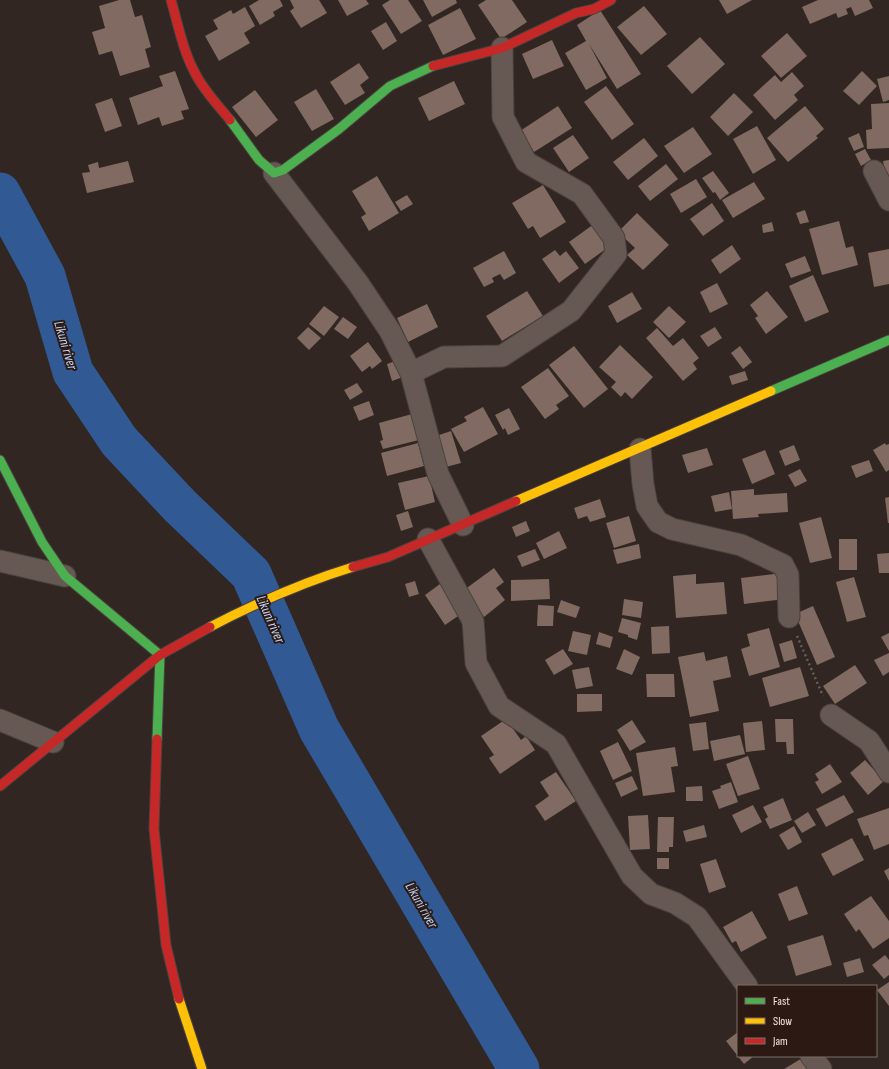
<svg xmlns="http://www.w3.org/2000/svg" width="889" height="1069" viewBox="0 0 889 1069" font-family="'Sofia Sans Condensed',sans-serif">
  <rect width="100%" height="100%" fill="#312622"/>
  <g fill="none" stroke-linecap="round" stroke-linejoin="round">
    <path stroke="#315994" stroke-width="41" d="M 0,193 L 45,276 L 73,372 L 119,441 L 180,506 L 251,574 L 319,729 L 519,1069"/>
  </g>
  <g fill="#806a62">
    <path d="M 119,0 L 130,0 L 135,17 L 142,15 L 151,47 L 145,49 L 150,67 L 120,76 L 112,51 L 99,55 L 92,32 L 105,28 L 99,6 Z"/>
    <path d="M 259,0 L 280,0 L 283,6 L 273,12 L 275,16 L 260,25 L 249,6 Z"/>
    <path d="M 290,0 L 319,0 L 327,13 L 301,28 L 290,11 L 294,8 Z"/>
    <path d="M 338,0 L 366,0 L 369,4 L 347,16 Z"/>
    <path d="M 390,0 L 408,0 L 422,21 L 401,34 L 382,5 Z"/>
    <path d="M 423,0 L 456,0 L 457,3 L 432,17 Z"/>
    <path d="M 486,0 L 512,0 L 527,22 L 501,39 L 478,5 Z"/>
    <path d="M 719,0 L 752,0 L 727,14 Z"/>
    <path d="M 818,0 L 869,0 L 873,8 L 855,16 L 851,7 L 846,9 L 848,14 L 838,18 L 836,13 L 810,24 L 802,7 Z"/>
    <path d="M 644,6 L 667,34 L 641,55 L 617,27 Z"/>
    <path d="M 245,7 L 255,26 L 244,33 L 250,43 L 219,61 L 205,36 L 218,29 L 213,20 L 231,10 L 233,14 Z"/>
    <path d="M 460,8 L 476,39 L 443,55 L 428,25 Z"/>
    <path d="M 600,10 L 641,74 L 617,89 L 589,44 L 607,78 L 586,90 L 565,53 L 586,41 L 577,25 Z"/>
    <path d="M 386,22 L 397,41 L 383,50 L 371,31 Z"/>
    <path d="M 787,33 L 807,56 L 781,78 L 761,56 Z"/>
    <path d="M 700,37 L 725,64 L 692,94 L 667,66 Z"/>
    <path d="M 552,40 L 564,66 L 533,79 L 522,54 Z"/>
    <path d="M 359,63 L 369,78 L 360,85 L 365,93 L 345,105 L 330,82 Z"/>
    <path d="M 175,71 L 189,109 L 181,111 L 184,119 L 162,126 L 159,117 L 138,125 L 129,98 L 163,86 L 159,76 Z"/>
    <path d="M 862,71 L 877,86 L 859,105 L 843,91 Z"/>
    <path d="M 792,72 L 804,86 L 794,95 L 798,100 L 775,120 L 753,95 L 775,75 L 781,82 Z"/>
    <path d="M 889,76 L 889,100 L 883,102 L 877,79 Z"/>
    <path d="M 454,81 L 465,104 L 429,121 L 418,98 Z"/>
    <path d="M 606,86 L 634,124 L 612,140 L 584,102 Z"/>
    <path d="M 316,89 L 334,119 L 312,131 L 294,102 Z"/>
    <path d="M 255,90 L 278,120 L 256,137 L 232,107 Z"/>
    <path d="M 734,93 L 753,112 L 728,136 L 710,117 Z"/>
    <path d="M 112,98 L 122,126 L 105,132 L 95,104 Z"/>
    <path d="M 889,103 L 889,148 L 867,149 L 866,130 L 872,129 L 871,104 Z"/>
    <path d="M 558,106 L 572,128 L 534,152 L 520,131 Z"/>
    <path d="M 805,106 L 824,129 L 816,136 L 818,138 L 788,162 L 767,138 Z"/>
    <path d="M 757,126 L 776,160 L 753,174 L 733,139 Z"/>
    <path d="M 693,127 L 712,154 L 684,173 L 664,146 Z"/>
    <path d="M 859,133 L 864,147 L 854,151 L 848,138 Z"/>
    <path d="M 573,135 L 589,158 L 569,172 L 553,148 Z"/>
    <path d="M 644,138 L 658,156 L 628,180 L 613,162 Z"/>
    <path d="M 865,149 L 871,160 L 861,166 L 855,154 Z"/>
    <path d="M 889,160 L 889,183 L 887,184 L 883,161 Z"/>
    <path d="M 128,161 L 134,182 L 87,193 L 82,173 L 90,172 L 88,165 L 98,162 L 99,168 Z"/>
    <path d="M 666,164 L 678,179 L 650,201 L 638,186 Z"/>
    <path d="M 713,171 L 729,193 L 720,200 L 715,192 L 713,193 L 702,178 Z"/>
    <path d="M 377,176 L 399,213 L 369,231 L 361,217 L 366,214 L 352,191 Z"/>
    <path d="M 696,179 L 707,197 L 681,213 L 670,194 Z"/>
    <path d="M 754,182 L 765,199 L 733,218 L 722,200 Z"/>
    <path d="M 543,185 L 566,222 L 540,238 L 533,226 L 528,229 L 512,203 Z"/>
    <path d="M 407,195 L 413,204 L 401,211 L 395,202 Z"/>
    <path d="M 712,203 L 724,221 L 703,236 L 690,219 Z"/>
    <path d="M 805,210 L 809,222 L 800,224 L 796,213 Z"/>
    <path d="M 637,213 L 669,245 L 643,270 L 627,255 L 635,248 L 618,232 Z"/>
    <path d="M 839,221 L 846,248 L 853,246 L 858,265 L 822,275 L 809,229 Z"/>
    <path d="M 772,222 L 774,231 L 763,233 L 762,225 Z"/>
    <path d="M 594,224 L 610,246 L 585,264 L 569,242 Z"/>
    <path d="M 732,245 L 741,259 L 720,274 L 711,260 Z"/>
    <path d="M 889,249 L 889,284 L 874,287 L 868,253 Z"/>
    <path d="M 555,250 L 560,256 L 566,251 L 579,268 L 559,283 L 542,259 Z"/>
    <path d="M 504,251 L 516,273 L 504,280 L 500,274 L 492,278 L 494,282 L 484,287 L 473,268 Z"/>
    <path d="M 805,256 L 811,271 L 791,278 L 785,264 Z"/>
    <path d="M 813,275 L 829,312 L 805,322 L 789,286 Z"/>
    <path d="M 717,283 L 728,304 L 710,313 L 700,292 Z"/>
    <path d="M 527,291 L 543,316 L 502,341 L 486,316 Z"/>
    <path d="M 767,291 L 788,317 L 766,334 L 755,318 L 758,316 L 750,305 Z"/>
    <path d="M 632,292 L 642,309 L 617,323 L 608,306 Z"/>
    <path d="M 427,304 L 438,327 L 408,342 L 397,318 Z"/>
    <path d="M 324,306 L 339,317 L 324,336 L 309,324 Z"/>
    <path d="M 669,306 L 686,322 L 669,338 L 653,322 Z"/>
    <path d="M 343,317 L 357,327 L 348,339 L 334,329 Z"/>
    <path d="M 308,327 L 321,338 L 309,350 L 297,338 Z"/>
    <path d="M 715,327 L 722,338 L 708,347 L 700,336 Z"/>
    <path d="M 657,328 L 673,346 L 683,338 L 699,358 L 693,363 L 697,369 L 683,381 L 646,338 Z"/>
    <path d="M 368,342 L 382,361 L 372,369 L 370,366 L 362,372 L 350,356 Z"/>
    <path d="M 620,345 L 653,377 L 632,399 L 625,392 L 621,397 L 611,387 L 616,382 L 599,367 Z"/>
    <path d="M 574,346 L 608,389 L 584,408 L 549,365 Z"/>
    <path d="M 740,346 L 752,362 L 743,369 L 731,353 Z"/>
    <path d="M 398,360 L 403,377 L 392,381 L 387,364 Z"/>
    <path d="M 548,368 L 569,396 L 556,405 L 559,409 L 545,419 L 521,387 Z"/>
    <path d="M 745,371 L 748,380 L 732,385 L 729,376 Z"/>
    <path d="M 357,383 L 363,392 L 350,400 L 344,390 Z"/>
    <path d="M 369,401 L 374,415 L 359,421 L 353,407 Z"/>
    <path d="M 483,407 L 498,434 L 464,452 L 451,429 L 467,421 L 464,417 Z"/>
    <path d="M 509,408 L 520,429 L 508,435 L 505,428 L 503,430 L 495,415 Z"/>
    <path d="M 412,414 L 419,440 L 383,449 L 380,441 L 383,440 L 379,423 Z"/>
    <path d="M 451,431 L 461,463 L 446,467 L 436,436 Z"/>
    <path d="M 418,443 L 424,466 L 387,476 L 381,453 Z"/>
    <path d="M 885,443 L 886,445 L 889,444 L 889,470 L 886,472 L 873,450 Z"/>
    <path d="M 794,445 L 800,460 L 785,466 L 779,451 Z"/>
    <path d="M 707,448 L 713,465 L 688,473 L 682,455 Z"/>
    <path d="M 765,450 L 775,474 L 752,484 L 742,459 Z"/>
    <path d="M 869,460 L 873,471 L 856,478 L 851,466 Z"/>
    <path d="M 800,469 L 807,481 L 795,487 L 788,475 Z"/>
    <path d="M 429,476 L 435,502 L 405,510 L 398,483 Z"/>
    <path d="M 754,489 L 754,495 L 787,493 L 788,512 L 758,514 L 759,517 L 733,519 L 731,491 Z"/>
    <path d="M 729,492 L 732,509 L 715,512 L 711,496 Z"/>
    <path d="M 889,497 L 889,523 L 888,523 L 885,498 Z"/>
    <path d="M 600,499 L 606,517 L 590,522 L 587,516 L 578,519 L 574,508 Z"/>
    <path d="M 408,511 L 413,527 L 401,531 L 396,515 Z"/>
    <path d="M 629,516 L 636,541 L 614,548 L 606,523 Z"/>
    <path d="M 821,517 L 832,558 L 810,563 L 799,523 Z"/>
    <path d="M 526,521 L 530,531 L 516,537 L 512,527 Z"/>
    <path d="M 559,531 L 567,548 L 544,559 L 536,543 Z"/>
    <rect x="839" y="539" width="18" height="31"/>
    <path d="M 639,544 L 641,558 L 617,564 L 613,550 Z"/>
    <path d="M 535,549 L 540,560 L 522,567 L 517,556 Z"/>
    <path d="M 889,553 L 889,573 L 879,573 L 877,554 Z"/>
    <path d="M 494,568 L 504,582 L 496,588 L 505,600 L 484,617 L 464,590 Z"/>
    <path d="M 782,573 L 785,599 L 744,604 L 741,578 Z"/>
    <path d="M 696,574 L 696,584 L 724,582 L 727,614 L 676,618 L 673,576 Z"/>
    <path d="M 854,577 L 866,617 L 847,622 L 836,582 Z"/>
    <path d="M 549,579 L 550,599 L 511,601 L 511,580 Z"/>
    <path d="M 415,581 L 419,594 L 409,597 L 405,584 Z"/>
    <path d="M 440,584 L 461,614 L 445,625 L 425,595 Z"/>
    <path d="M 624,599 L 643,602 L 641,618 L 622,615 Z"/>
    <path d="M 561,600 L 580,607 L 576,618 L 557,612 Z"/>
    <path d="M 538,605 L 554,606 L 553,626 L 537,626 Z"/>
    <path d="M 813,606 L 835,657 L 817,665 L 795,614 Z"/>
    <path d="M 622,618 L 641,623 L 637,640 L 628,637 L 628,635 L 618,632 Z"/>
    <path d="M 669,626 L 670,653 L 652,654 L 651,627 Z"/>
    <path d="M 769,628 L 780,667 L 749,676 L 741,649 L 750,646 L 747,634 Z"/>
    <path d="M 573,631 L 591,635 L 587,655 L 568,651 Z"/>
    <path d="M 599,632 L 613,637 L 610,648 L 596,644 Z"/>
    <path d="M 889,633 L 889,651 L 881,637 Z"/>
    <path d="M 792,640 L 797,658 L 784,662 L 779,644 Z"/>
    <path d="M 563,649 L 573,664 L 554,675 L 545,660 Z"/>
    <path d="M 624,649 L 640,657 L 632,675 L 616,669 Z"/>
    <path d="M 704,652 L 706,661 L 727,656 L 731,677 L 713,681 L 719,711 L 690,717 L 678,657 Z"/>
    <path d="M 889,653 L 889,672 L 883,676 L 874,660 Z"/>
    <path d="M 855,665 L 867,683 L 835,704 L 823,686 Z"/>
    <path d="M 589,667 L 593,686 L 576,689 L 572,670 Z"/>
    <path d="M 800,667 L 809,696 L 770,707 L 762,678 Z"/>
    <path d="M 646,674 L 674,674 L 675,697 L 647,697 Z"/>
    <path d="M 577,694 L 602,694 L 602,711 L 577,712 Z"/>
    <path d="M 506,719 L 521,740 L 526,736 L 535,750 L 500,774 L 489,758 L 494,755 L 481,736 Z"/>
    <path d="M 775,719 L 793,719 L 794,754 L 787,754 L 786,742 L 776,742 Z"/>
    <path d="M 632,720 L 646,742 L 630,751 L 617,730 Z"/>
    <path d="M 762,721 L 765,750 L 746,752 L 743,723 Z"/>
    <path d="M 706,722 L 709,749 L 693,751 L 689,724 Z"/>
    <path d="M 740,735 L 745,754 L 714,761 L 710,741 Z"/>
    <path d="M 618,742 L 632,771 L 613,780 L 600,751 Z"/>
    <path d="M 675,747 L 678,766 L 671,767 L 675,792 L 643,796 L 636,753 Z"/>
    <path d="M 748,756 L 760,789 L 738,796 L 726,764 Z"/>
    <path d="M 865,760 L 884,781 L 868,795 L 850,773 Z"/>
    <path d="M 830,764 L 842,782 L 822,794 L 815,782 L 819,780 L 815,774 Z"/>
    <path d="M 556,772 L 576,801 L 545,821 L 535,806 L 549,796 L 540,782 Z"/>
    <path d="M 632,776 L 638,789 L 621,797 L 615,783 Z"/>
    <path d="M 731,782 L 738,802 L 719,809 L 712,791 L 721,788 L 720,786 Z"/>
    <path d="M 702,786 L 703,801 L 686,801 L 686,787 Z"/>
    <path d="M 844,795 L 854,812 L 826,827 L 816,809 Z"/>
    <path d="M 783,798 L 792,820 L 770,829 L 765,819 L 768,817 L 763,807 Z"/>
    <path d="M 753,805 L 762,822 L 741,833 L 732,815 Z"/>
    <path d="M 889,808 L 889,844 L 874,850 L 868,835 L 864,836 L 857,819 Z"/>
    <path d="M 808,812 L 816,825 L 802,833 L 794,821 Z"/>
    <path d="M 648,815 L 650,849 L 630,850 L 628,816 Z"/>
    <path d="M 658,817 L 674,817 L 673,847 L 669,847 L 669,852 L 657,852 Z"/>
    <path d="M 704,825 L 707,837 L 686,842 L 683,831 Z"/>
    <path d="M 794,826 L 802,842 L 788,850 L 779,835 Z"/>
    <path d="M 852,838 L 864,860 L 833,876 L 821,854 Z"/>
    <rect x="657" y="858" width="12" height="11"/>
    <path d="M 716,859 L 726,887 L 709,893 L 700,864 Z"/>
    <path d="M 889,868 L 889,881 L 884,871 Z"/>
    <path d="M 797,886 L 808,914 L 789,921 L 778,894 Z"/>
    <path d="M 871,896 L 889,921 L 889,938 L 873,949 L 859,929 L 856,932 L 844,914 Z"/>
    <path d="M 752,911 L 767,938 L 741,952 L 736,941 L 732,943 L 723,927 Z"/>
    <path d="M 823,935 L 832,965 L 796,976 L 787,946 Z"/>
    <path d="M 885,955 L 889,960 L 889,975 L 884,979 L 872,965 Z"/>
    <path d="M 860,958 L 864,972 L 847,977 L 843,963 Z"/>
    <path d="M 889,982 L 889,1006 L 877,990 Z"/>
    <path d="M 738,1032 L 738,1056 L 754,1056 L 744,1064 L 726,1041 Z"/>
    <path d="M 804,1057 L 812,1069 L 784,1069 Z"/>
  </g>
  <g fill="none" stroke-linecap="round" stroke-linejoin="round">
    <defs>
      <g id="street">
        <path d="M 874,171 L 889,200"/>
        <path d="M 274,173 L 358,283 L 390,331 L 411,373 L 438,474 L 463,525"/>
        <path d="M 411,373 L 444,357 L 502,356 L 571,311 L 616,254 L 614,238 L 582,194 L 526,162 L 503,117 L 502,48"/>
        <path d="M 640,449 L 643,484 L 647,506 L 658,522 L 672,529 L 741,545 L 783,565 L 788,575 L 789,617"/>
        <path d="M 428,539 L 473,621 L 476,663 L 499,706 L 556,744 L 632,876 L 651,894 L 675,903 L 697,917 L 747,986"/>
        <path d="M 0,561 L 65,576"/>
        <path d="M 831,715 L 869,741 L 889,772"/>
        <path d="M 0,720 L 53,742"/>
        <path d="M 811,1056 L 821,1069"/>
      </g>
      <g id="fast">
        <path d="M 230,120 L 259,160 L 274,173 L 283,170 L 339,129 L 390,86 L 433,66"/>
        <path d="M 771,391 L 889,340"/>
        <path d="M 0,460 L 42,542 L 65,576 L 160,655 L 157,739"/>
      </g>
      <g id="slow">
        <path d="M 516,501 L 771,391"/>
        <path d="M 210,627 C 256,603 304,582 353,567"/>
        <path d="M 179,999 L 202,1069"/>
      </g>
      <g id="jam">
        <path d="M 171,0 C 178,24 183,51 195,73 C 204,91 218,105 230,120"/>
        <path d="M 433,66 L 502,48 L 576,13 L 594,9 L 611,0"/>
        <path d="M 353,567 L 388,557 L 516,501"/>
        <path d="M 157,739 L 154,829 L 166,945 L 179,999"/>
        <path d="M 0,786 L 160,655 L 210,627"/>
      </g>
    </defs>
    <use href="#street" stroke="#4b423f" stroke-width="23"/>
    <use href="#fast" stroke="#4b423f" stroke-width="11"/>
    <use href="#slow" stroke="#4b423f" stroke-width="11"/>
    <use href="#jam" stroke="#4b423f" stroke-width="11"/>
    <path stroke="#675d59" stroke-width="2.5" stroke-dasharray="2 3" stroke-linecap="butt" d="M 797,636 L 823,696"/>
    <use href="#street" stroke="#665954" stroke-width="21"/>
    <use href="#fast" stroke="#4caf50" stroke-width="9"/>
    <use href="#slow" stroke="#ffc107" stroke-width="9"/>
    <use href="#jam" stroke="#c62828" stroke-width="9"/>
  </g>
  <g text-anchor="middle" stroke-width="4" stroke-linejoin="round" paint-order="stroke">
    <g font-size="14" font-style="italic" fill="#bdd6fb" stroke="#2c1913">
      <text transform="translate(66 345) rotate(73)" y="5">Likuni river</text>
      <text transform="translate(271 619) rotate(66)" y="5">Likuni river</text>
      <text transform="translate(422 905) rotate(60)" y="5">Likuni river</text>
    </g>
  </g>
  <rect x="737" y="985" width="140" height="72" fill="#2c1913" stroke="#7d6c66"/>
  <rect x="745" y="998" width="20" height="6" fill="#4caf50" stroke="#7d6c66"/>
  <text x="773" y="1005" font-size="12" fill="#f6e8e3">Fast</text>
  <rect x="745" y="1018" width="20" height="6" fill="#ffc107" stroke="#7d6c66"/>
  <text x="773" y="1025" font-size="12" fill="#f6e8e3">Slow</text>
  <rect x="745" y="1038" width="20" height="6" fill="#c62828" stroke="#7d6c66"/>
  <text x="773" y="1045" font-size="12" fill="#f6e8e3">Jam</text>
</svg>
